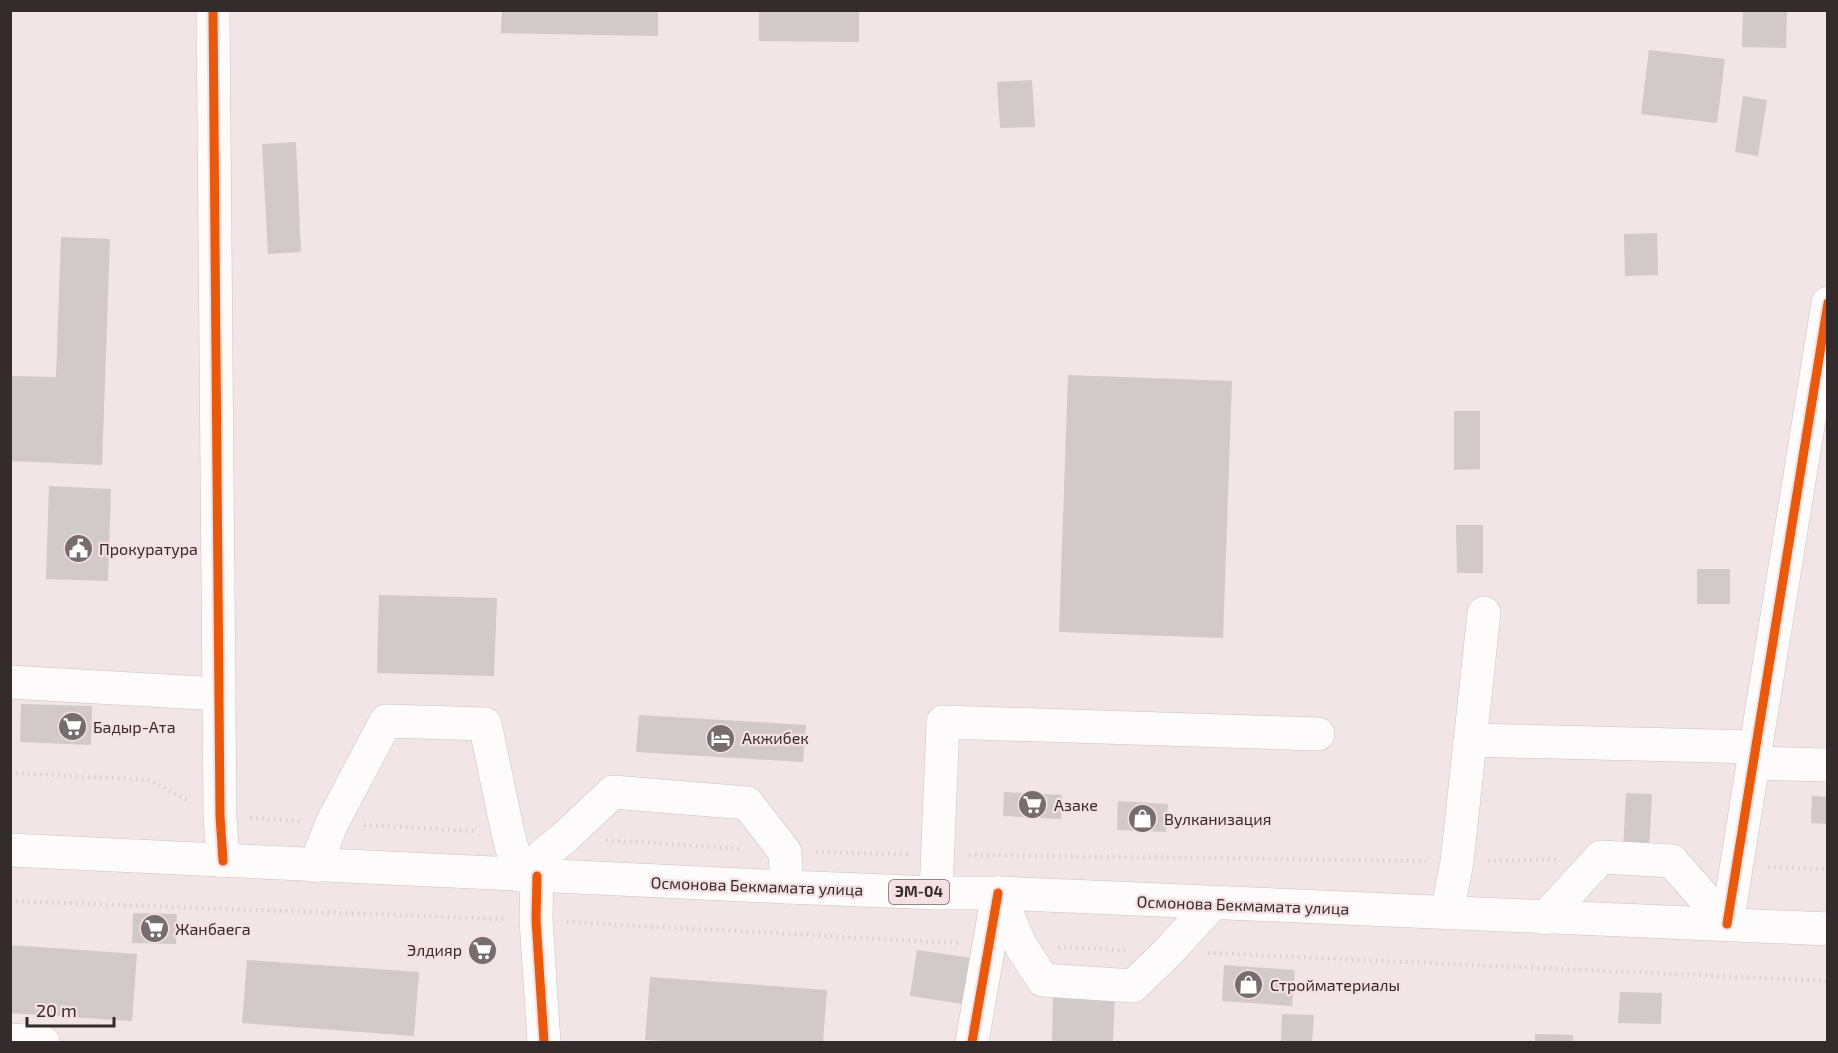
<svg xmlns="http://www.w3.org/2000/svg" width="1838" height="1053" viewBox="0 0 1838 1053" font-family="'Exo 2',sans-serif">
  <rect width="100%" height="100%" fill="#f1e5e6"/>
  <g fill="#d2c9ca">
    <path d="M 502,10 L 658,10 L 658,36 L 501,33 Z"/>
    <path d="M 759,10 L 859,10 L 859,42 L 759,41 Z"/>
    <path d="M 1743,10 L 1787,10 L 1786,48 L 1742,47 Z"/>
    <path d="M 1649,50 L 1725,59 L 1717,123 L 1641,114 Z"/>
    <path d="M 1032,80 L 1035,127 L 1000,128 L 997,82 Z"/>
    <path d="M 1743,96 L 1767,100 L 1758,156 L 1735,152 Z"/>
    <path d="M 296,142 L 301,252 L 268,254 L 262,144 Z"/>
    <path d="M 1657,233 L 1658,275 L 1625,276 L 1624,234 Z"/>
    <path d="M 61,237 L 110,239 L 102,465 L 10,461 L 10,376 L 56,377 Z"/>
    <path d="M 1068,375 L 1232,381 L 1223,638 L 1059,632 Z"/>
    <path d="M 1454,411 L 1480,411 L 1480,469 L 1454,470 Z"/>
    <path d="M 49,486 L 111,489 L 108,581 L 46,579 Z"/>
    <path d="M 1456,525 L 1483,525 L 1483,573 L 1457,573 Z"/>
    <rect x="1697" y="569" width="33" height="35"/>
    <path d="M 379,595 L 497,598 L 494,676 L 377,673 Z"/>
    <path d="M 21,704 L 92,706 L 91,745 L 20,742 Z"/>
    <path d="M 639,715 L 806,725 L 803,762 L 636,752 Z"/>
    <path d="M 1004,792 L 1062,795 L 1061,819 L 1003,816 Z"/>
    <path d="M 1626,793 L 1652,794 L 1649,852 L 1623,851 Z"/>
    <path d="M 1812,796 L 1828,797 L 1828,824 L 1811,823 Z"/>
    <path d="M 1118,801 L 1168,804 L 1166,832 L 1117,830 Z"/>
    <path d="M 133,913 L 177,914 L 176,944 L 132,943 Z"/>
    <path d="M 10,945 L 137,954 L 132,1021 L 10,1013 Z"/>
    <path d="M 917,950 L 971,958 L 963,1004 L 910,996 Z"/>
    <path d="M 247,960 L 419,972 L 414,1036 L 242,1023 Z"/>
    <path d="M 1224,965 L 1295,970 L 1292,1006 L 1222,1001 Z"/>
    <path d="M 650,977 L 827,990 L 823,1042 L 679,1042 L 645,1040 Z"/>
    <path d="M 1620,992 L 1662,993 L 1661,1024 L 1618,1023 Z"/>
    <path d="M 1053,993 L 1115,994 L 1113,1042 L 1052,1042 Z"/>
    <path d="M 1282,1014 L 1314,1015 L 1312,1042 L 1281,1042 Z"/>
    <path d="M 1535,1034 L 1573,1035 L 1573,1042 L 1535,1042 Z"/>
  </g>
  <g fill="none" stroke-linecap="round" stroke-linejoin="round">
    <defs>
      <g id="minor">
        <path d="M 213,10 L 220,816 L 223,861"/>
        <path d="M 10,682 L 219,694"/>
        <path d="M 1470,740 L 1756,747"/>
        <path d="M 1753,763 L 1828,765"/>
        <path d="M 315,866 L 332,823 L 386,721 L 485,724 L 508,833 L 519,875 L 565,837 L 613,792 L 747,803 L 785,852 L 787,887"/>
        <path d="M 537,876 L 536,920 L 544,1042"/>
        <path d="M 936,893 L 943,722 L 1318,734"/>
        <path d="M 998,893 L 1021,946 L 1043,980 L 1133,986 L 1169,951 L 1212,904"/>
        <path d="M 1447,913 L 1457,862 L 1484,613"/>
        <path d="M 1545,918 L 1601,857 L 1672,861 L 1727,924"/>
        <path d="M 1727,924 L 1828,303"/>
        <path d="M 10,1040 L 43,1042"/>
        <path d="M 972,1042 L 998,893"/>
      </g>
      <path id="highway" d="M 10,850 L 787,887 L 936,893 L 998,893 L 1828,929"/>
    </defs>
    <use href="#minor" stroke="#cbc2c3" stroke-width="34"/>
    <use href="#highway" stroke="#cbc2c3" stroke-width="34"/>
    <g stroke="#d4d1d1" stroke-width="4" stroke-dasharray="1.5 4.5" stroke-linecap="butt">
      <path d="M 10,773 L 149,780 L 189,801"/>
      <path d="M 250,818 L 300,821"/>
      <path d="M 364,825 L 476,831"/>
      <path d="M 606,840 L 743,849"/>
      <path d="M 816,852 L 908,854"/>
      <path d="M 969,855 L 1426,861"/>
      <path d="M 1488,861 L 1558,859"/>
      <path d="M 1768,867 L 1828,869"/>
      <path d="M 10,901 L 505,919"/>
      <path d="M 567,922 L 958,943"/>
      <path d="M 1058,947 L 1125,950"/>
      <path d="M 1208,953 L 1828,981"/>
    </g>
    <use href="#minor" stroke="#fdfbfb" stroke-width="33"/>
    <use href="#highway" stroke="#fdfbfb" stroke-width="33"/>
    <defs>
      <g id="cycleway">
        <path d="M 213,10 L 220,816 L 223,861"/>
        <path d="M 537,876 L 536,920 L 544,1042"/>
        <path d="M 1727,924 L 1828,303"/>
        <path d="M 972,1042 L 998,893"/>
      </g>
    </defs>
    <use href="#cycleway" stroke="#f6e0e1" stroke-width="13"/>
    <use href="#cycleway" stroke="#e8590c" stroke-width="9"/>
  </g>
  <defs>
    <symbol id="civic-disc" viewBox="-11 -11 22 22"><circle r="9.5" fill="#766d6d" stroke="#f6e0e1"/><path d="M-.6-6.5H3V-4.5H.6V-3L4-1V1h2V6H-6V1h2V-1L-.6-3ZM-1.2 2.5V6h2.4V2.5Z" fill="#fff"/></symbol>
    <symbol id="supermarket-disc" viewBox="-11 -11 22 22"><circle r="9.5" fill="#766d6d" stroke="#f6e0e1"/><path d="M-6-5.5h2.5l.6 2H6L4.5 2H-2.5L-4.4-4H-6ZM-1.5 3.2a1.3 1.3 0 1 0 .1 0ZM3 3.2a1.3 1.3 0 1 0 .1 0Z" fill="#fff"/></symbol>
    <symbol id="hotel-disc" viewBox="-11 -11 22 22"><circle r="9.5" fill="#766d6d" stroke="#f6e0e1"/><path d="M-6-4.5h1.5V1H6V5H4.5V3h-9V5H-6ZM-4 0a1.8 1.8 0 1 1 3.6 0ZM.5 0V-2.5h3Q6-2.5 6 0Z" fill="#fff"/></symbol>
    <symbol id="shop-disc" viewBox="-11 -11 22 22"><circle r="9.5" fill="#766d6d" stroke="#f6e0e1"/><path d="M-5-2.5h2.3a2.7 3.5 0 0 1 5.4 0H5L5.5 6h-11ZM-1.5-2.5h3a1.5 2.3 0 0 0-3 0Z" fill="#fff"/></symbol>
  </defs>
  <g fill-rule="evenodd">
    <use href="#civic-disc" x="62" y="532" width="33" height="33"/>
    <use href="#supermarket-disc" x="56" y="710" width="33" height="33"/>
    <use href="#hotel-disc" x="704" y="722" width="33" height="33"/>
    <use href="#supermarket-disc" x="1016" y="788" width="33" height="33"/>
    <use href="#shop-disc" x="1126" y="802" width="33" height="33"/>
    <use href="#supermarket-disc" x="138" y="912" width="33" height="33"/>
    <use href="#supermarket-disc" x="466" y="934" width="33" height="33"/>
    <use href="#shop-disc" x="1232" y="968" width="33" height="33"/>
  </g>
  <g text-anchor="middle" stroke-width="4.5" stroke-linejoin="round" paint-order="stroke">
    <rect fill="#f6e0e1" stroke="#6e6262" stroke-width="1.5" x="889" y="880" width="60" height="24" rx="4.5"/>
    <g font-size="15" font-weight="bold" fill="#342c2c">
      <text x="919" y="897">ЭМ-04</text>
    </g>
    <g font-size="16" fill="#342c2c" stroke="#f6e0e1" text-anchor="start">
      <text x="99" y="555">Прокуратура</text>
      <text x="93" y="733">Бадыр-Ата</text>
      <text x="742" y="744">Акжибек</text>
      <text x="1054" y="811">Азаке</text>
      <text x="1164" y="825">Вулканизация</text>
      <text x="175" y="935">Жанбаега</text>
      <text x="462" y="956" text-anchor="end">Элдияр</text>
      <text x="1270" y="991">Стройматериалы</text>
    </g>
    <g font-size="16" fill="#342c2c" stroke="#f6e0e1">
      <text transform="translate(757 886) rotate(2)" y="6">Осмонова Бекмамата улица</text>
      <text transform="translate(1243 905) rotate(2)" y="6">Осмонова Бекмамата улица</text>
    </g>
  </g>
  <rect width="1838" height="1053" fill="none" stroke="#342c2c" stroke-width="24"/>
  <path d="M27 1017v9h87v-9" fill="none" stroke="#342c2c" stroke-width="3"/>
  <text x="36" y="1017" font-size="18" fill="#342c2c" stroke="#f6e0e1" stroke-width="4.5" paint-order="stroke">20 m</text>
</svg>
